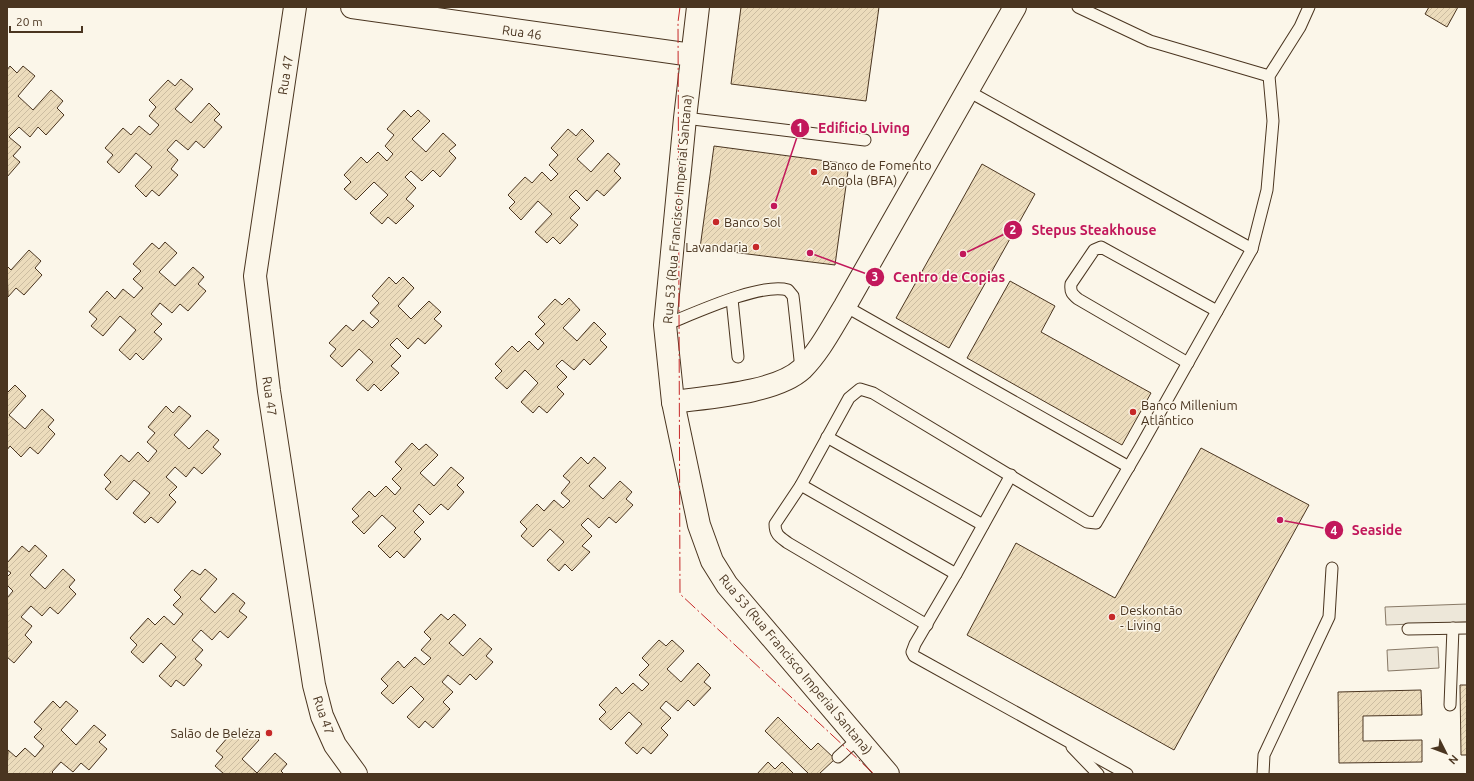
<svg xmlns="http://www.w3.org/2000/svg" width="1474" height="781" viewBox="0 0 1474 781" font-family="Ubuntu,sans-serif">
  <defs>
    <pattern id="building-hatch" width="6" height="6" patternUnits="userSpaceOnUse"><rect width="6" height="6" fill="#ecdcbc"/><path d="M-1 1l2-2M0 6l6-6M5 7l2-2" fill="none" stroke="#ccbda1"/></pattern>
  </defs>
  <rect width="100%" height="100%" fill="#fbf6e9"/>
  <g fill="#ede7d9" stroke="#887966">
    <path d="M 1467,604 L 1467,622 L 1386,625 L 1385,607 Z"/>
    <path d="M 1438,647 L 1439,668 L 1388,671 L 1387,650 Z"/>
  </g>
  <g fill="url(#building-hatch)" stroke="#4a3520">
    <path d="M 741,7 L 879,7 L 866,101 L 731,84 Z"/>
    <path d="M 1429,7 L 1458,7 L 1447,27 L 1425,14 Z"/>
    <path d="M 10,66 L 17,73 L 23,66 L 35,76 L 18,96 L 33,110 L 51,90 L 63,101 L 57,108 L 64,115 L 46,135 L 38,127 L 30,137 L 19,127 L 9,137 L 21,147 L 13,156 L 20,162 L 7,177 L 7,70 Z"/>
    <path d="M 181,79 L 193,89 L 175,109 L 191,123 L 209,103 L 220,114 L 214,120 L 222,127 L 204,148 L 196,141 L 188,150 L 176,140 L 167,150 L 178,160 L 171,169 L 178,175 L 159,196 L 152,190 L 146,197 L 135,186 L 152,167 L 136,153 L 119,173 L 107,162 L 113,155 L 105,148 L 123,128 L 131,135 L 139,126 L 150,135 L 159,125 L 149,116 L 156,107 L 149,100 L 168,80 L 175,86 Z"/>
    <path d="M 404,110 L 411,117 L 418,110 L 430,121 L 412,139 L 426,152 L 443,133 L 456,145 L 449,151 L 456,158 L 440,177 L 433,170 L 422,181 L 411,171 L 405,177 L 416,188 L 406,199 L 414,206 L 396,224 L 388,217 L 382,224 L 370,213 L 388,195 L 374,182 L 356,200 L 344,189 L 351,182 L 344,175 L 361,157 L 367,163 L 378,152 L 387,161 L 393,154 L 385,146 L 394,135 L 387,129 Z"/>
    <path d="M 568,129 L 576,136 L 582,129 L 594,141 L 577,159 L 591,172 L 608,153 L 620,164 L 614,171 L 621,178 L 604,196 L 597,190 L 587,201 L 576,190 L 569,197 L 580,208 L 570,218 L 578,225 L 560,244 L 553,237 L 547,243 L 535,232 L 552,214 L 538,201 L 521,220 L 509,208 L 515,202 L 508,195 L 525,177 L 532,183 L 542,172 L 551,181 L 558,174 L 549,165 L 558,155 L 551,148 Z"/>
    <path d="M 714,146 L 849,164 L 835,265 L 700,248 Z"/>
    <path d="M 982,164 L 1035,194 L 949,348 L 896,318 Z"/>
    <path d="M 165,242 L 177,253 L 159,272 L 175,286 L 193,267 L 204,277 L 198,284 L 206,291 L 188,311 L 180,304 L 172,313 L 160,303 L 151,314 L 162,324 L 154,332 L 162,339 L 143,360 L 136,353 L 130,360 L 119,350 L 136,330 L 120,316 L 103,336 L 91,326 L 97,319 L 89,312 L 107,291 L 115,299 L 123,289 L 134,298 L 143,288 L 133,279 L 141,271 L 133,264 L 152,243 L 159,249 Z"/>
    <path d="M 29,250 L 41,261 L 35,268 L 42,275 L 24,295 L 16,288 L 8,297 L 7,266 L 11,270 Z"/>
    <path d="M 389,277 L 396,284 L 403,277 L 414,288 L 398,306 L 411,319 L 429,301 L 441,312 L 434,319 L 442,326 L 425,344 L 418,338 L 408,349 L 397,338 L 390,345 L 401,356 L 391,366 L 399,373 L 381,391 L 374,384 L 368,391 L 356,380 L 373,362 L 359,349 L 342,367 L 330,356 L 336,349 L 329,343 L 346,325 L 353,331 L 363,320 L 372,328 L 379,321 L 370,313 L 379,303 L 372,296 Z"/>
    <path d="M 1010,281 L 1055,306 L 1041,332 L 1151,393 L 1122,445 L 967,358 Z"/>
    <path d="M 569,298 L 580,310 L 563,328 L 577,341 L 594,322 L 606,334 L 600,340 L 607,347 L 590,365 L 584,359 L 574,370 L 562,360 L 556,366 L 567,377 L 557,387 L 564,394 L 547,413 L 539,406 L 533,413 L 521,402 L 538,383 L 525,370 L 507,389 L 495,378 L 502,371 L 495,364 L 512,346 L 518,352 L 529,341 L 538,350 L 544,343 L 535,334 L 545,324 L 538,317 L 555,299 L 562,305 Z"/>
    <path d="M 15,385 L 26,396 L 9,415 L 25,429 L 42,409 L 54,420 L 48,427 L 55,434 L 38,454 L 30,447 L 21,457 L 10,446 L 7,450 L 7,391 L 8,392 Z"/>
    <path d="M 166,406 L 173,413 L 179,406 L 191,416 L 174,435 L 189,449 L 207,430 L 219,440 L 213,447 L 221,454 L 202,474 L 194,467 L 186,477 L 175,467 L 166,477 L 177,487 L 169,495 L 176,502 L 158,523 L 151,517 L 145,523 L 133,513 L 150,493 L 134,480 L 117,500 L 105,489 L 111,482 L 104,475 L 121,455 L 129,462 L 138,452 L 148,462 L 157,451 L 147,442 L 155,433 L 148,427 Z"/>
    <path d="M 412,443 L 419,450 L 426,444 L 438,455 L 420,473 L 434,486 L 451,467 L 464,478 L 457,485 L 464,492 L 448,510 L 441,504 L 430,515 L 419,504 L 413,511 L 424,522 L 414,532 L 421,539 L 404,558 L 397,551 L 390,558 L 378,546 L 396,528 L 382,515 L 364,534 L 352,522 L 359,516 L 352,509 L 369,491 L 375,497 L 386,486 L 395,495 L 401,488 L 392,479 L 402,469 L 395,462 Z"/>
    <path d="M 1201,448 L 1309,505 L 1174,750 L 967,635 L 1016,543 L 1115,598 Z"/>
    <path d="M 581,457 L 588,464 L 594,457 L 606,468 L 589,486 L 603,499 L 620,481 L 632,492 L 626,499 L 633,505 L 616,523 L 609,517 L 599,528 L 588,518 L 581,525 L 592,536 L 582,546 L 590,552 L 572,571 L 565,564 L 559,571 L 547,560 L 564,542 L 550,529 L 533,547 L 521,536 L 527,529 L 520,522 L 537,504 L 544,511 L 554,500 L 563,508 L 570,501 L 561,493 L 570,482 L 563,476 Z"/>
    <path d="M 35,545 L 47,556 L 30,575 L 45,589 L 63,569 L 75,580 L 69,587 L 76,594 L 58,614 L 50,607 L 42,616 L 31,606 L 21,617 L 32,626 L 25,635 L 32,642 L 14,663 L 7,657 L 7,598 L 13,591 L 7,585 L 7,577 L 11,573 L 7,570 L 7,563 L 22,546 L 29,552 Z"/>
    <path d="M 205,569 L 217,579 L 200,599 L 215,613 L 233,593 L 245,603 L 239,611 L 247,617 L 228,638 L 220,631 L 212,640 L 201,630 L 192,640 L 203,650 L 195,659 L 202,665 L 184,686 L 176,680 L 171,687 L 159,676 L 176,657 L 161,643 L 143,663 L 131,652 L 137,645 L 130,638 L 148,618 L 155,625 L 164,616 L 174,625 L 183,614 L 173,605 L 181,597 L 174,590 L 192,570 L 200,575 Z"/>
    <path d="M 441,614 L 448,620 L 454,614 L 466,625 L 449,643 L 463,656 L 480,638 L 492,649 L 486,656 L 493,662 L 476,680 L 470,674 L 460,685 L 448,675 L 442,682 L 453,692 L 443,702 L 450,709 L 433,728 L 425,721 L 419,728 L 407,717 L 424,699 L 411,686 L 393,704 L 381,693 L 388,686 L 381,679 L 398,661 L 404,668 L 415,657 L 424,665 L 431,658 L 421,650 L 431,639 L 424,632 Z"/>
    <path d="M 659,640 L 666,646 L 672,640 L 684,651 L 667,669 L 681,682 L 698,663 L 710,675 L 704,682 L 711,688 L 694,706 L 688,700 L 678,711 L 666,701 L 660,708 L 671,718 L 661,728 L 668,735 L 651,754 L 643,747 L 637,754 L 625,743 L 642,724 L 629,712 L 611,730 L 599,719 L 606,712 L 599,705 L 616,687 L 622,694 L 633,683 L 642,691 L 649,684 L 639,675 L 649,665 L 642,658 Z"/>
    <path d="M 1460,685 L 1467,685 L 1467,755 L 1461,755 Z"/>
    <path d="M 1421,690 L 1422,715 L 1363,716 L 1363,741 L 1422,740 L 1422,762 L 1339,763 L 1338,692 Z"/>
    <path d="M 53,701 L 60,708 L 66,701 L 78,711 L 61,730 L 76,745 L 94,725 L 106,735 L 99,742 L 107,749 L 89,770 L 81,763 L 73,772 L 61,762 L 52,772 L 54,774 L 7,774 L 8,750 L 16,757 L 25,748 L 35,757 L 44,746 L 34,737 L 42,729 L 34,722 Z"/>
    <path d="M 778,717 L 811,750 L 818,743 L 835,759 L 819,774 L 809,774 L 765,731 Z"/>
    <path d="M 247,729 L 259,740 L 242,759 L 257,773 L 275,753 L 287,764 L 281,771 L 284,774 L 224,774 L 215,766 L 223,757 L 216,751 L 234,730 L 241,736 Z"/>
    <path d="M 768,762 L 775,769 L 782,762 L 794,774 L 757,774 Z"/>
  </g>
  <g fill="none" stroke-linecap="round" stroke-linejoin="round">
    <defs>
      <g id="lane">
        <path d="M 1078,7 L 1150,41 L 1269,76"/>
        <path d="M 968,91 L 1252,249"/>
        <path d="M 685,118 L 865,140"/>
        <path d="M 732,299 L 738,357"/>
        <path d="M 845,306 L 1129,467"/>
        <path d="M 665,325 C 693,314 761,282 788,290 L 793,296 L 794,304 L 801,369"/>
        <path d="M 1188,363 L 1078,299 C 1072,294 1070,292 1071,284 L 1094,250 L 1101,247 L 1217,311"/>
        <path d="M 827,437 L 983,525"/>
        <path d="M 1011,475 L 956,574 L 915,644 L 912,652 L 914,656 L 1127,774"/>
        <path d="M 801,485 L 956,574"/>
        <path d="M 927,625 L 788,543 C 780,537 775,535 775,524 L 801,485 L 849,398 L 860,389 L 873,393 L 1087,522 L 1096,523 L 1141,446 L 1252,249 L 1267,190 L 1273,121 L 1269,76 L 1300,27 L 1309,7"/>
        <path d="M 1408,629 L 1467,628"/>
        <path d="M 1450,705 L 1453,628"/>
        <path d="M 1072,747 L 1098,774"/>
        <path d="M 838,757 L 859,738"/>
        <path d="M 1263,774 L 1264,755 L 1329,617 L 1332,568"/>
      </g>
      <g id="street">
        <path d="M 295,7 L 255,276 L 269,391 L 314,685 L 322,716 L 335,745 L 356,774"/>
        <path d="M 352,7 L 692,55"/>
        <path d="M 698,7 L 685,118 L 665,325 L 673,402 L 699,525 L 712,561 L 727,585 L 888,774"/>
        <path d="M 673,402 C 709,397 776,393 802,369 C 820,351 832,327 845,306 L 1015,7"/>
      </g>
    </defs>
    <use href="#lane" stroke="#4a3520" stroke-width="13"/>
    <use href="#street" stroke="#4a3520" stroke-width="24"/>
    <use href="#lane" stroke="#fbf6e9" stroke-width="11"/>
    <use href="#street" stroke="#fbf6e9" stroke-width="22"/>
    <path stroke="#c62828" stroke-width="1" stroke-dasharray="14 3 2 3" stroke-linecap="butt" d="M 680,7 L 678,22 L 680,594 L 874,774"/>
  </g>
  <g fill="#c62828" stroke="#fbf6e9" stroke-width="1.5">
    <circle cx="814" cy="172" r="4"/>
    <circle cx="716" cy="222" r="4"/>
    <circle cx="756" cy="247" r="4"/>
    <circle cx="1133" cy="412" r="4"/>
    <circle cx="1112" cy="617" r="4"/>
    <circle cx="269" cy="733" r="4"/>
  </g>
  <g text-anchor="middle" stroke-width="3" stroke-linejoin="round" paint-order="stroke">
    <g font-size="13" fill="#4a3520" stroke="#fbf6e9">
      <text transform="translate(522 32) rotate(8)" y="5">Rua 46</text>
      <text transform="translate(285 75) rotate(-81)" y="5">Rua 47</text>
      <text transform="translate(677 209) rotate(-85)" y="5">Rua 53 (Rua Francisco Imperial Santana)</text>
      <text transform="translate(270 396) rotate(82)" y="5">Rua 47</text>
      <text transform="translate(796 664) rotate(50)" y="5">Rua 53 (Rua Francisco Imperial Santana)</text>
      <text transform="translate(324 715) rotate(71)" y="5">Rua 47</text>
    </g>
    <g font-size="13" fill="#4a3520" stroke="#fbf6e9" text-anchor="start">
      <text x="822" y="170">Banco de Fomento<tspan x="822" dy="15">Angola (BFA)</tspan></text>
      <text x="724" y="227">Banco Sol</text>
      <text x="748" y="252" text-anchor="end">Lavandaria</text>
      <text x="1141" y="410">Banco Millenium<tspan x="1141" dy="15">Atlântico</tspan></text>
      <text x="1120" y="615">Deskontão<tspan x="1120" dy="15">- Living</tspan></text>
      <text x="261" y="738" text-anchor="end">Salão de Beleza</text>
    </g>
  </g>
  <path fill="none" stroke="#c2185b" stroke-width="1.5" d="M774 206L800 128M963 254L1013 230M810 253L875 277M1280 520L1334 530"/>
  <g fill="#c2185b" stroke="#fbf6e9" stroke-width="1.5">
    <circle cx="774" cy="206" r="4"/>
    <circle cx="963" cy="254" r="4"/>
    <circle cx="810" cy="253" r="4"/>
    <circle cx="1280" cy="520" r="4"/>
    <circle cx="800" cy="128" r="10"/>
    <circle cx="1013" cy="230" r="10"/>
    <circle cx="875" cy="277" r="10"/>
    <circle cx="1334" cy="530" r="10"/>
  </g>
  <g font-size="12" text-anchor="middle" font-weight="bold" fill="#fff">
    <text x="800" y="132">1</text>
    <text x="1013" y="234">2</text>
    <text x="875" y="281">3</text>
    <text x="1334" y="535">4</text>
  </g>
  <g font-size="14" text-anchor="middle" font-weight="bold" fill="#c2185b" stroke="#fbf6e9" stroke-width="3" stroke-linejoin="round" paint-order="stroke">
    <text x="864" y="133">Edificio Living</text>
    <text x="1094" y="235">Stepus Steakhouse</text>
    <text x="949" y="282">Centro de Copias</text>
    <text x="1377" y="535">Seaside</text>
  </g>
  <rect width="1474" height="781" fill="none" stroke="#4a3520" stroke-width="16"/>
  <g transform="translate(1446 753) rotate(132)" stroke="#fbf6e9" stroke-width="3" paint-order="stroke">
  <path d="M0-3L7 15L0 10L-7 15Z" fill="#4a3520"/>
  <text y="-6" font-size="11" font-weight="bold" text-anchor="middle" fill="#4a3520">N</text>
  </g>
  <path d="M10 26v6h72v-6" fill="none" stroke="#4a3520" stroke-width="2"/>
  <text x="16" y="26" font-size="12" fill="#4a3520" stroke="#fbf6e9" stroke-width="3" paint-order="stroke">20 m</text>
</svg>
